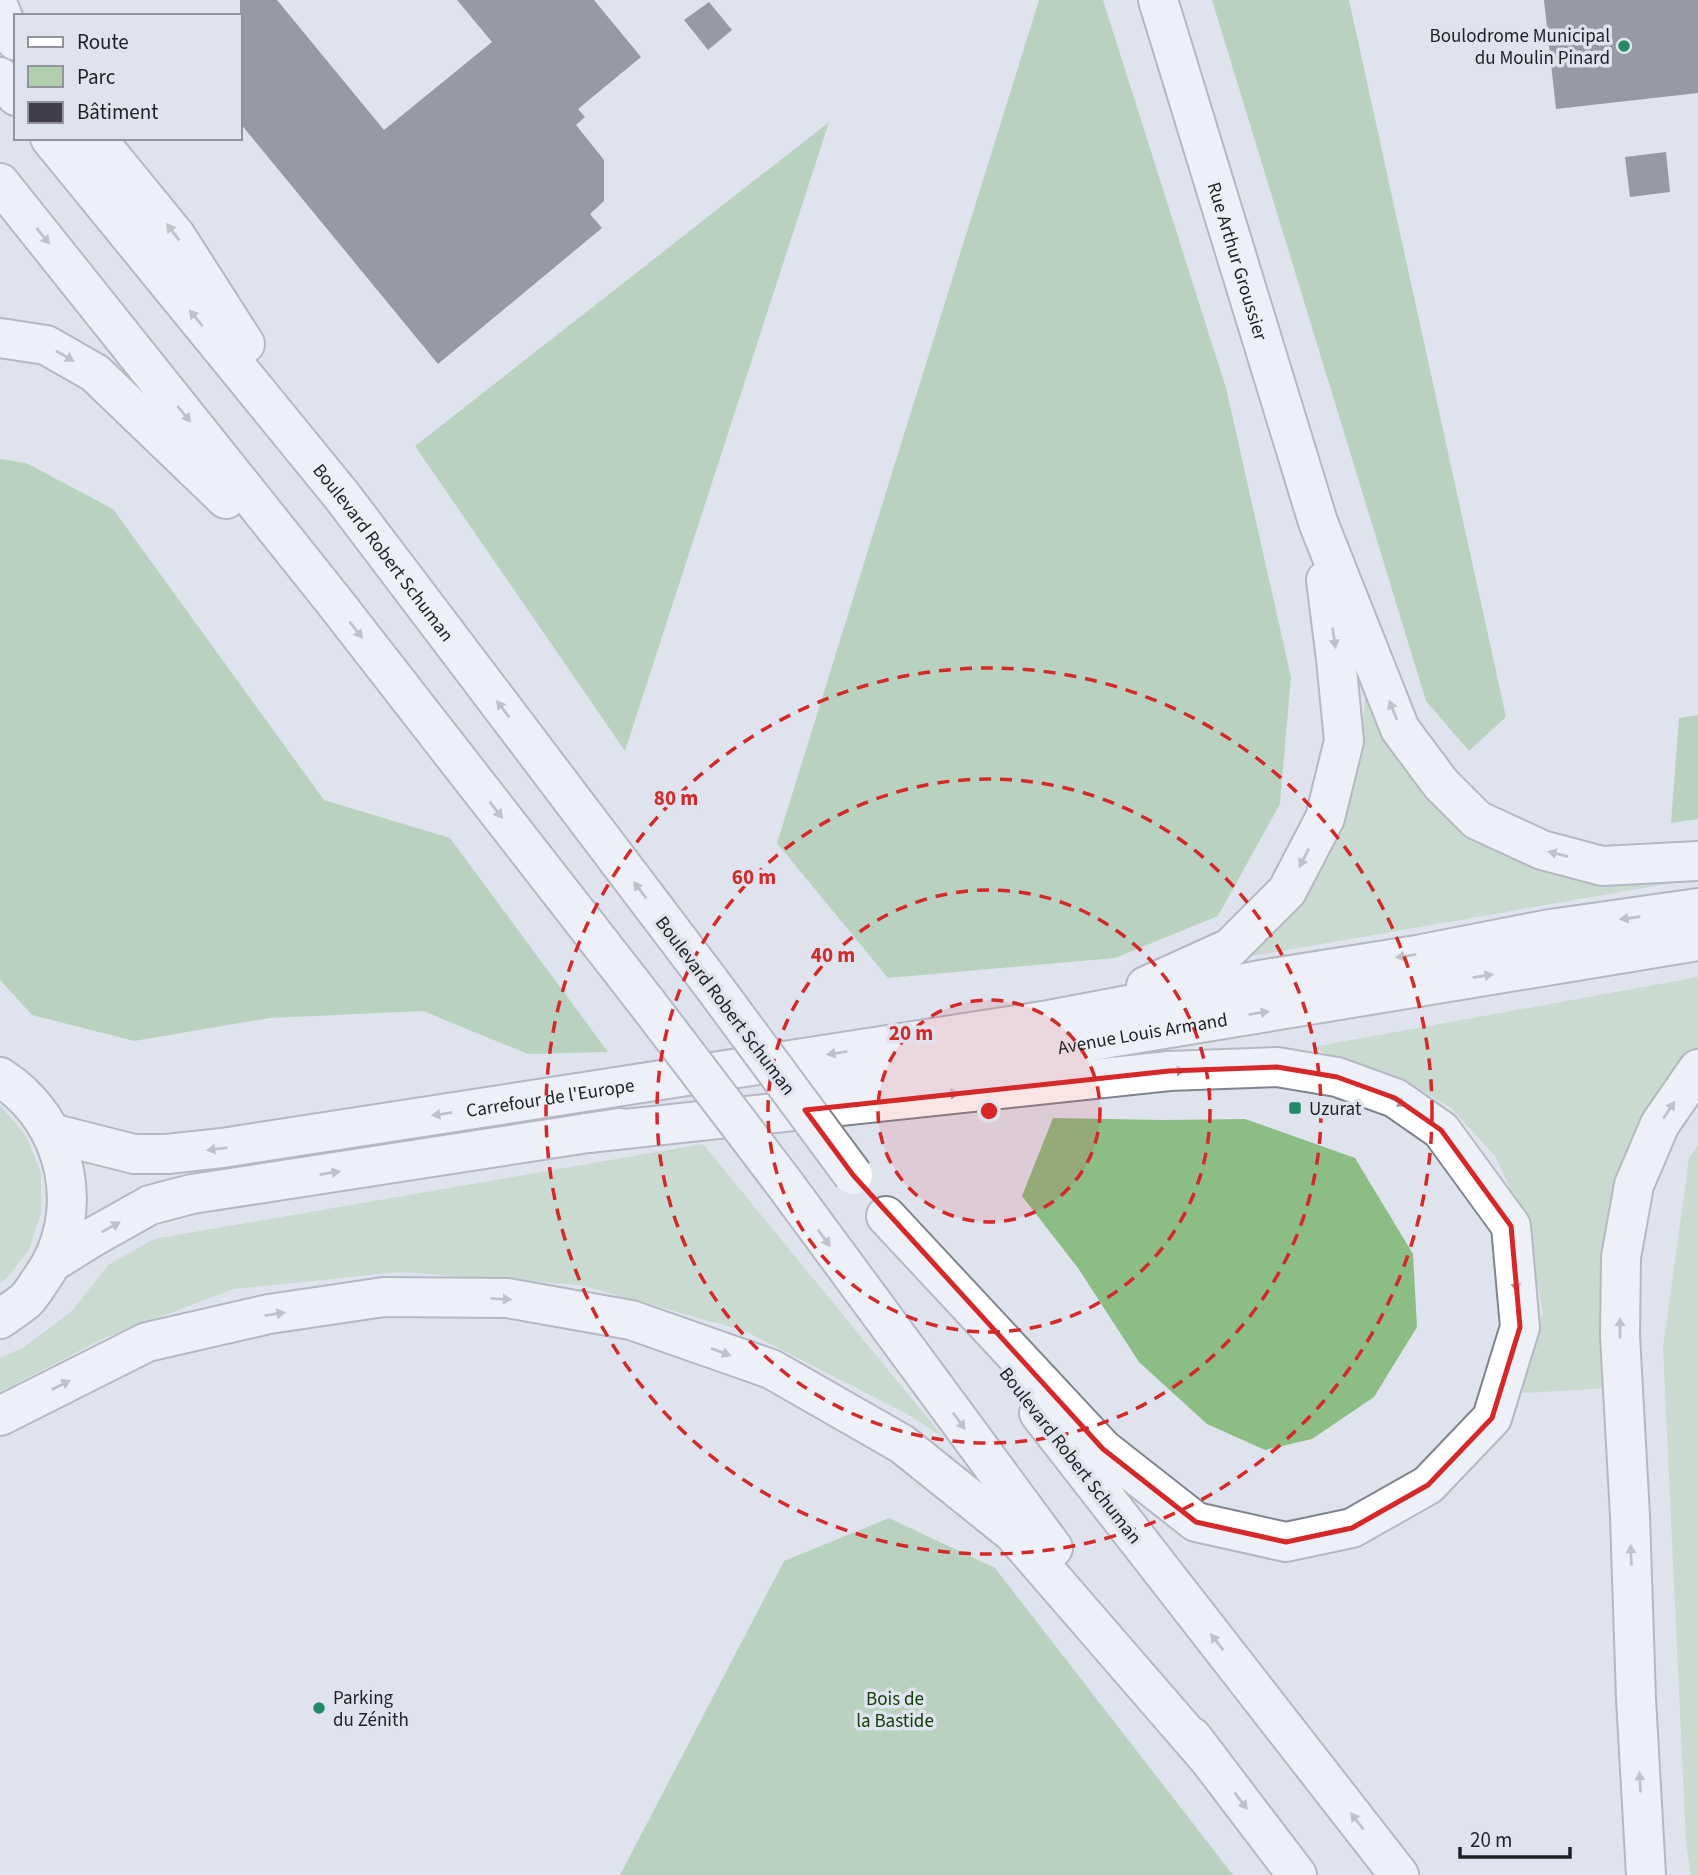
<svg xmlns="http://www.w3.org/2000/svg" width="1698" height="1875" viewBox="0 0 1698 1875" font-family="'Source Sans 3',sans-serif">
  <rect width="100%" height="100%" fill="#dfe3ee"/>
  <g fill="#afd0aa">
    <path d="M 1365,697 L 1423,796 L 1499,853 L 1579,880 L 1695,879 L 1241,958 L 1361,751 Z"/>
    <path d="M 1698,977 L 1698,1049 L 1681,1068 L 1639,1142 L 1610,1388 L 1522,1393 L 1543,1313 L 1526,1222 L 1495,1156 L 1451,1108 L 1399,1077 L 1326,1054 L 1313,1047 Z"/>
    <path d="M 0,1105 L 26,1136 L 41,1173 L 41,1213 L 29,1250 L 6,1279 L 0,1283 Z"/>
    <path d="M 703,1144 L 944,1438 L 909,1415 L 745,1331 L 580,1285 L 400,1272 L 234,1289 L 104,1338 L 0,1392 L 0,1358 L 24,1347 L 72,1311 L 108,1265 L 154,1239 Z"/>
    <path d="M 1698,1145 L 1698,1875 L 1691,1875 L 1686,1842 L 1663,1348 L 1689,1158 Z"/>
  </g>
  <g fill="#8bbd85">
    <path d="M 1039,0 L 1103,0 L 1226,388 L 1291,677 L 1280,804 L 1218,916 L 1115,958 L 888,978 L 777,843 Z"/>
    <path d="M 1212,0 L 1349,0 L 1506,717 L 1469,751 L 1426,701 Z"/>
    <path d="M 829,122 L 625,751 L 415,446 Z"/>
    <path d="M 0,459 L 26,463 L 113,509 L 324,800 L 450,838 L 608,1052 L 528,1054 L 423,1011 L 270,1018 L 134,1041 L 32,1015 L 0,980 Z"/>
    <path d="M 1698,715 L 1698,819 L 1671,823 L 1679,718 Z"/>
    <path d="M 1053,1118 L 1164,1120 L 1245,1119 L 1355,1158 L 1413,1254 L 1417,1327 L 1374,1397 L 1312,1439 L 1265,1450 L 1207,1424 L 1139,1362 L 1078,1268 L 1022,1196 Z"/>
    <path d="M 889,1518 L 995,1568 L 1233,1875 L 620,1875 L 784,1561 Z"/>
  </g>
  <g fill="#413e47">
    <path d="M 240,0 L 277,0 L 384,130 L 492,42 L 457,0 L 594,0 L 641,57 L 578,109 L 585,117 L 576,125 L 604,160 L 604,201 L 590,214 L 602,228 L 438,364 L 240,123 Z"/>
    <path d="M 1544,0 L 1698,0 L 1698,93 L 1556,109 Z"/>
    <path d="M 709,2 L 732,30 L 708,50 L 684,20 Z"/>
    <path d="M 1666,152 L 1670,192 L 1630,197 L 1625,157 Z"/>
  </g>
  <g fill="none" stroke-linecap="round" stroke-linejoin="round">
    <defs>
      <g id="secondary">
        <path id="s1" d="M 1158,0 L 1318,522 L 1400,729 L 1441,784 L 1477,820 L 1542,850 L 1602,866 L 1698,861"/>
        <path d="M 1146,986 L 1230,948 L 1287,891 L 1325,818 L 1344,741 L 1336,659 L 1326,580"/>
        <path d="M 0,1077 C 68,1120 88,1213 42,1278 C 37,1285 32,1294 26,1300 C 18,1307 8,1313 0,1319"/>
        <path id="s2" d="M 796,1095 L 1115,1037 L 1698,941"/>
        <path id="s3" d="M 51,1133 L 134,1154 L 167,1154 L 222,1148 L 1049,1020 L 1266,979 L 1417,955 L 1550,929 L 1698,908"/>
        <path d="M 53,1262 L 93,1237 L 150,1205 L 192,1194 L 620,1128"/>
      </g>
      <g id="primary">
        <path d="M 0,10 L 10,35 L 16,41"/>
        <path d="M 0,77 L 16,96"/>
        <path id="s4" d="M 50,138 L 342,496 L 711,983"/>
        <path d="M 96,138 L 176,236 L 245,344"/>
        <path d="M 0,183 L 333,600 L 647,1003"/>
        <path d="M 0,338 L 46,345 L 95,373 L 226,499"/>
        <path d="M 588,1133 L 1169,1071 L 1277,1067 L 1337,1077 L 1395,1098 L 1441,1130 L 1511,1226 L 1520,1327 L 1492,1418 L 1428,1485 L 1352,1528 L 1286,1542 L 1196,1522 L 1103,1449 L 886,1216"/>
        <path d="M 784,1183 L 1053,1548"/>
        <path d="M 1039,1413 L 1399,1875"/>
        <path d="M 0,1416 L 147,1342 L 269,1314 L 384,1297 L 507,1298 L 631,1320 L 771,1369 L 902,1444 L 1013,1533 L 1207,1757"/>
        <path d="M 1192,1737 L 1297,1875"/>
        <path d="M 1646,1875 L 1636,1699 L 1630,1516 L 1620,1336 L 1621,1257 L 1634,1185 L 1660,1124 L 1698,1069"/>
      </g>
    </defs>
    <use href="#secondary" stroke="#7f848e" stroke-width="42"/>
    <use href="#primary" stroke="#7f848e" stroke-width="42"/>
    <use href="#secondary" stroke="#fff" stroke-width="38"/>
    <use href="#primary" stroke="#fff" stroke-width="38"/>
    <defs>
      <g id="primary-bridge">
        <path d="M 711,983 L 853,1175"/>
        <path d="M 647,1003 L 784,1183"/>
      </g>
    </defs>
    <use href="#primary-bridge" stroke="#7f848e" stroke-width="42" stroke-linecap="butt"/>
    <use href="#primary-bridge" stroke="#fff" stroke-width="38"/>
  </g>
  <defs><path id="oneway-solid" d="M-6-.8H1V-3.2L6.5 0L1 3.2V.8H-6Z" transform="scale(1.75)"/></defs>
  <g fill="#9a9b9c">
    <use href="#oneway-solid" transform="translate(173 232) rotate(-127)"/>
    <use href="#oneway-solid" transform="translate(43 236) rotate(51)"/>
    <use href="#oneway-solid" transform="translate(196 318) rotate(-129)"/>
    <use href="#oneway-solid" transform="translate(65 356) rotate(30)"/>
    <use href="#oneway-solid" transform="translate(184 414) rotate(51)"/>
    <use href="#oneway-solid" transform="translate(356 630) rotate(52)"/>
    <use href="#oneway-solid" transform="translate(1334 638) rotate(82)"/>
    <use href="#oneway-solid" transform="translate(503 709) rotate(-127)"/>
    <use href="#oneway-solid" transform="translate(1393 710) rotate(-112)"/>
    <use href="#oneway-solid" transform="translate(496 810) rotate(52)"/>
    <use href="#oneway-solid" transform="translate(1558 854) rotate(-166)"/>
    <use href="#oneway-solid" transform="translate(1304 858) rotate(117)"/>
    <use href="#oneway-solid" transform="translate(640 890) rotate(-127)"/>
    <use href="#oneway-solid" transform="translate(1630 918) rotate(172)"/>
    <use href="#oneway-solid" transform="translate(1406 956) rotate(171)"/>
    <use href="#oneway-solid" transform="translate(1483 976) rotate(-9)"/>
    <use href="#oneway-solid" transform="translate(1259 1013) rotate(-9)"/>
    <use href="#oneway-solid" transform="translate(837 1053) rotate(171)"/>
    <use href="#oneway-solid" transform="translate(1175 1071) rotate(-3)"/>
    <use href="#oneway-solid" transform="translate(949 1094) rotate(-6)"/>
    <use href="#oneway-solid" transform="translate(1397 1101) rotate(29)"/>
    <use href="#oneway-solid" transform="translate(1669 1110) rotate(-56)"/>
    <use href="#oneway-solid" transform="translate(442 1114) rotate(171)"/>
    <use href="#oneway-solid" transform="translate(217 1149) rotate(173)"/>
    <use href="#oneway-solid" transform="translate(330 1173) rotate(-9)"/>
    <use href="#oneway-solid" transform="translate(111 1227) rotate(-29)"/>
    <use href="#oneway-solid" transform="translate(824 1238) rotate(54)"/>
    <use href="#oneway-solid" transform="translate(1516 1282) rotate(85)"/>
    <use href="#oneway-solid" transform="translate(501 1299) rotate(3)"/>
    <use href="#oneway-solid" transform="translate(275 1314) rotate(-9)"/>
    <use href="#oneway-solid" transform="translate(1620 1328) rotate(-90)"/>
    <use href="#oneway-solid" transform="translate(721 1352) rotate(20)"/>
    <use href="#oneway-solid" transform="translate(61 1385) rotate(-27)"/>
    <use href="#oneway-solid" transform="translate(959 1421) rotate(54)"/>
    <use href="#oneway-solid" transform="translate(1631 1555) rotate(-92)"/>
    <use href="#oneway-solid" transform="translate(1217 1642) rotate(-128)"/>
    <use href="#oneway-solid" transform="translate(1640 1782) rotate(-93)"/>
    <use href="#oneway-solid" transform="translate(1241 1801) rotate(53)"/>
    <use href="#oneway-solid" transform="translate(1357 1821) rotate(-128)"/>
  </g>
  <path d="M0 0H1698V1875H0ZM 1277,1067 L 1337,1077 L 1395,1098 L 1441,1130 L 1511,1226 L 1520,1327 L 1492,1418 L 1428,1485 L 1352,1528 L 1286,1542 L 1196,1522 L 1103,1449 L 853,1175 L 805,1110 L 1169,1071 Z" fill="#dfe3ee" fill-opacity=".55" fill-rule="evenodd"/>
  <path fill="none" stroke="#d62828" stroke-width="5" stroke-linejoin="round" d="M 1277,1067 L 1337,1077 L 1395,1098 L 1441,1130 L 1511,1226 L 1520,1327 L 1492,1418 L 1428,1485 L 1352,1528 L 1286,1542 L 1196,1522 L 1103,1449 L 853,1175 L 805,1110 L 1169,1071 Z"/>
  <circle cx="989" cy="1111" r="111" fill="#d62828" fill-opacity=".12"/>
  <g fill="none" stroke="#d62828" stroke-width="3.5" stroke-dasharray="12 9">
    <circle cx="989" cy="1111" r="111"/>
    <circle cx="989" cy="1111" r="221"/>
    <circle cx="989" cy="1111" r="332"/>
    <circle cx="989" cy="1111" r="443"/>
  </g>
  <g fill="#238a65" stroke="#dfe3ee" stroke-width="2.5">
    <circle cx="1624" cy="46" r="7"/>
    <rect x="1288" y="1101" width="14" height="14" rx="3.5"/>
    <circle cx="319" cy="1708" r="7"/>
  </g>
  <g text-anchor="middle" stroke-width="7" stroke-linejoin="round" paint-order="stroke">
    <g font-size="19" fill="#1e2024" stroke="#dfe3ee" text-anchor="start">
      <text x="1610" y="42" text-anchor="end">Boulodrome Municipal<tspan x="1610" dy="22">du Moulin Pinard</tspan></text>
      <text x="1309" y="1115">Uzurat</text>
      <text x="333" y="1704">Parking<tspan x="333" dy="22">du Zénith</tspan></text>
    </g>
    <g font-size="19" fill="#1e2024" stroke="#dfe3ee">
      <text dy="7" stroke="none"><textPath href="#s1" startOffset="273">Rue Arthur Groussier</textPath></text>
      <text dy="7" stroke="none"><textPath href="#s4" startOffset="532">Boulevard Robert Schuman</textPath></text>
      <text transform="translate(726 1005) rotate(53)" y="7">Boulevard Robert Schuman</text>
      <text dy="7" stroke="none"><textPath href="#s2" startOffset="352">Avenue Louis Armand</textPath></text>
      <text dy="7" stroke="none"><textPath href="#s3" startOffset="506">Carrefour de l'Europe</textPath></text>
      <text transform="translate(1071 1455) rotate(52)" y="7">Boulevard Robert Schuman</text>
    </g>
    <g font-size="19" fill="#0f4109" stroke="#dfe3ee">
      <text x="895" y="1705">Bois de<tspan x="895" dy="22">la Bastide</tspan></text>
    </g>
  </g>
  <circle cx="989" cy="1111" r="10" fill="#d62828" stroke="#dfe3ee" stroke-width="3.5"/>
  <g font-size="21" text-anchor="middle" font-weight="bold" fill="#d62828" stroke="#dfe3ee" stroke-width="7" stroke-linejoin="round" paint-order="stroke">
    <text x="676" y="805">80 m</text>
    <text x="754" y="884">60 m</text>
    <text x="833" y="962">40 m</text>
    <text x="911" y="1040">20 m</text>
  </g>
  <rect x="14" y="14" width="228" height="126" fill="#dfe3ee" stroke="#92959d" stroke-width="2"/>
  <rect x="28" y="37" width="35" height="10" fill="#ffffff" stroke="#92959d" stroke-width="2"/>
  <text x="77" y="49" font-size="21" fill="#1e2024">Route</text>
  <rect x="28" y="66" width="35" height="21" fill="#afd0aa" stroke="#92959d" stroke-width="2"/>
  <text x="77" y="84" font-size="21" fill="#1e2024">Parc</text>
  <rect x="28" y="102" width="35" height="21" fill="#413e47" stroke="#92959d" stroke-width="2"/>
  <text x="77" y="119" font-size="21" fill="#1e2024">Bâtiment</text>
  <path d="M1460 1847v10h110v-10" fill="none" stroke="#1e2024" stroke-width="3.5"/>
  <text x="1470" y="1847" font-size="21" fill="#1e2024" stroke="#dfe3ee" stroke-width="5" paint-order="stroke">20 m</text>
</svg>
